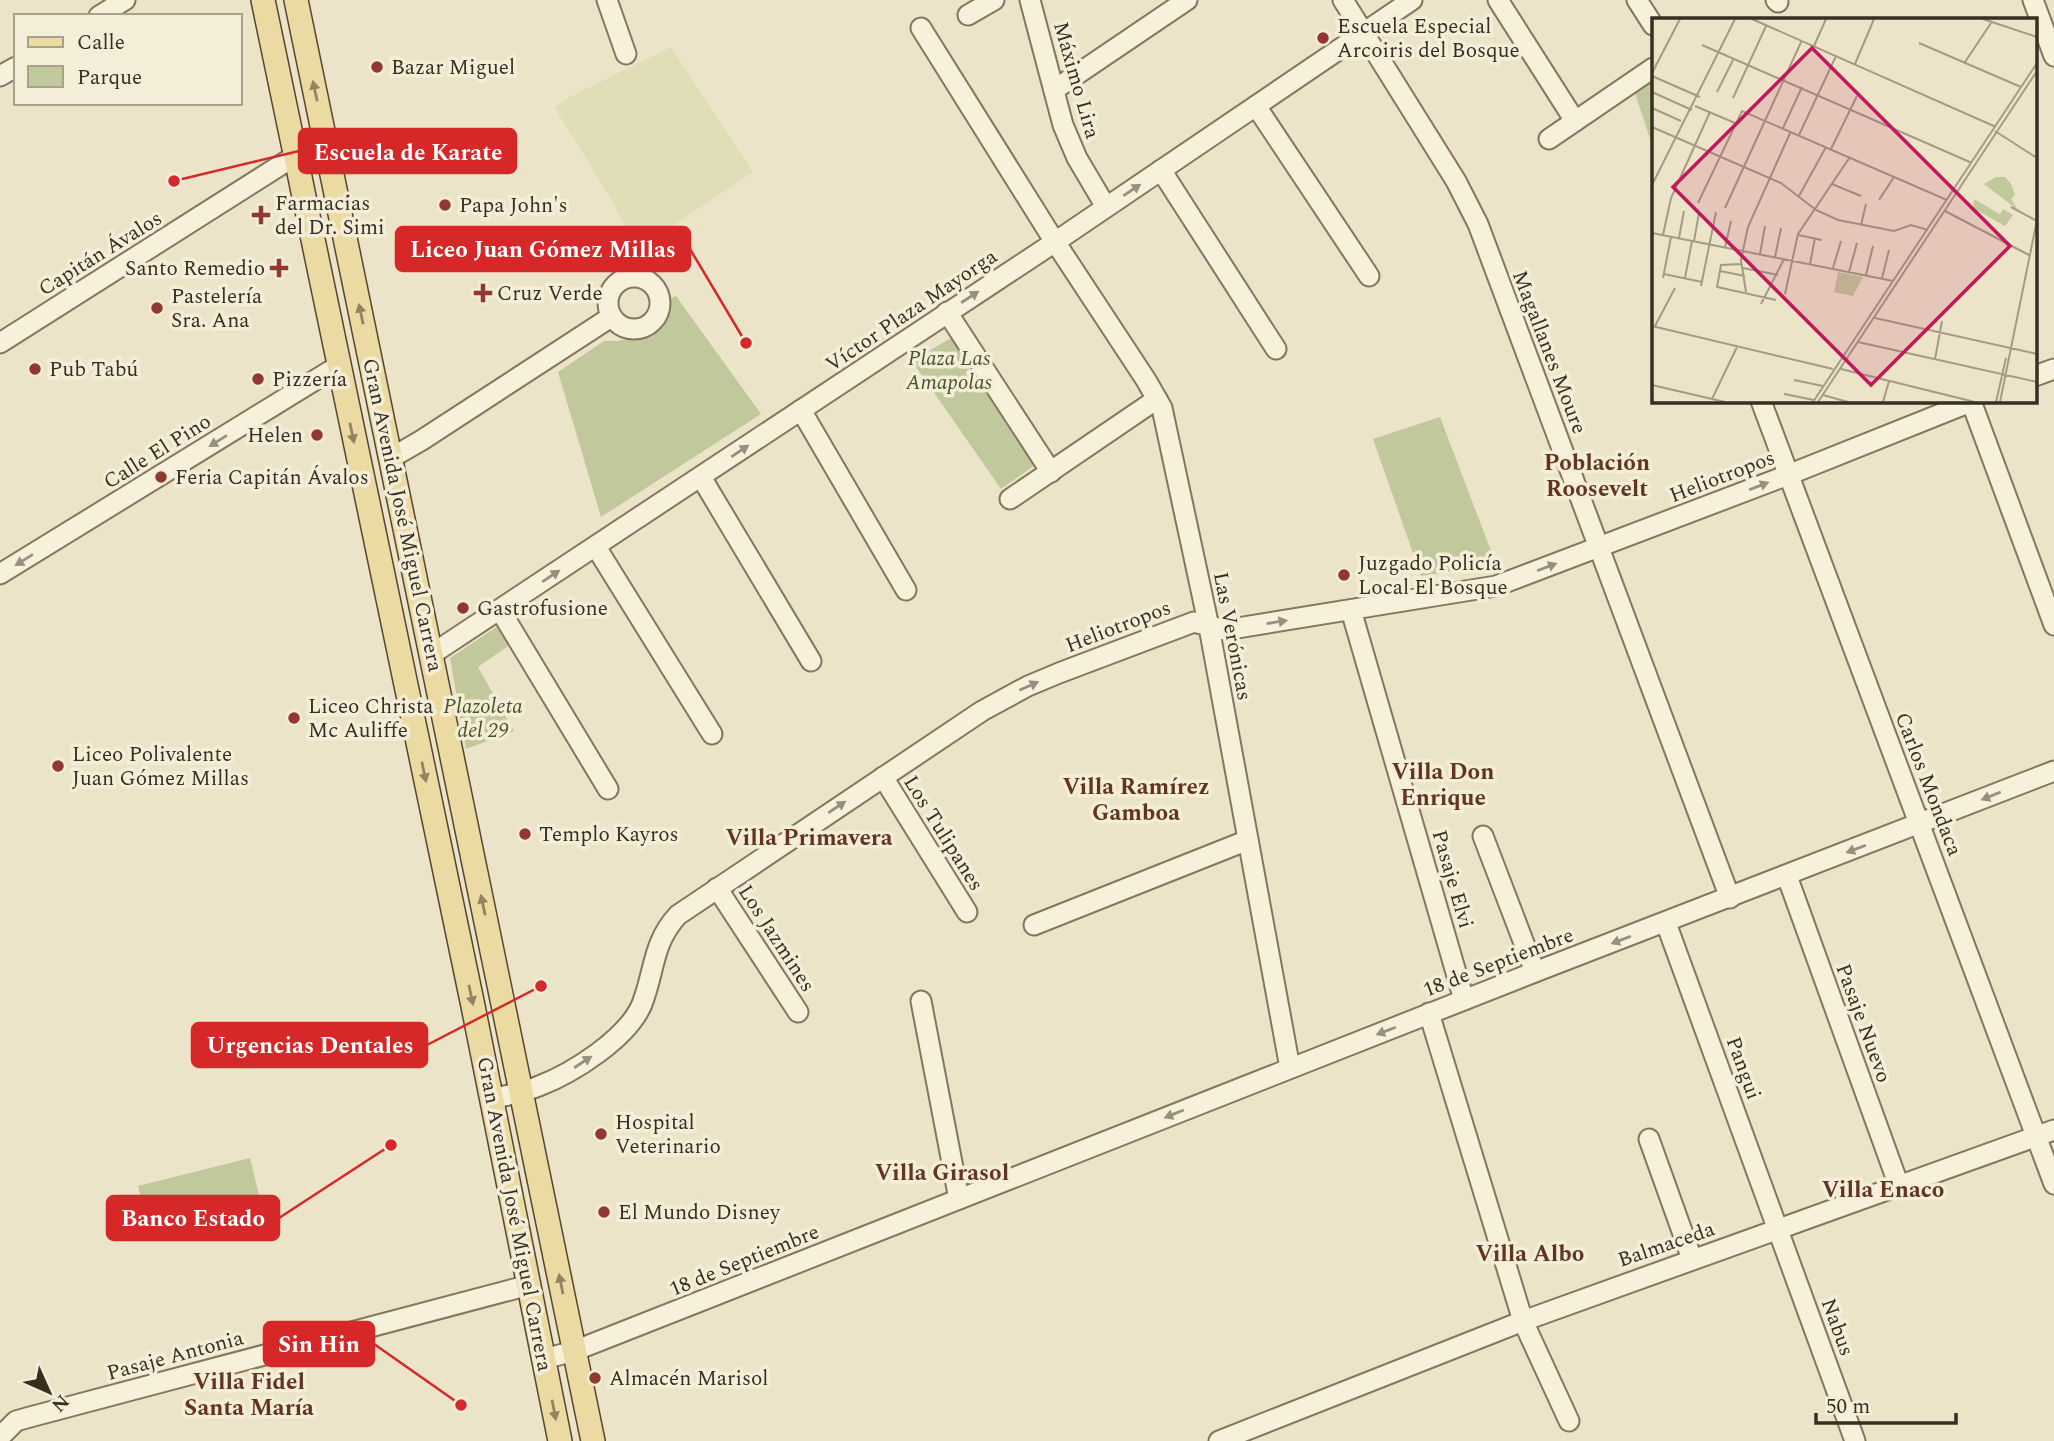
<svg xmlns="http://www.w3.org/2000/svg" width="2054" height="1441" viewBox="0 0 2054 1441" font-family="Spectral,serif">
  <rect width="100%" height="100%" fill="#ece4c8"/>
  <path fill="#e1ddb6" d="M 671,47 L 753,172 L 637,250 L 612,201 L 555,108 L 568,98 Z"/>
  <g fill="#c1c99c">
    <path d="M 1653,75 L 1653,144 L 1652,145 L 1634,90 Z"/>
    <path d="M 676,296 L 761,414 L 601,517 L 558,372 L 604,341 L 618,341 L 655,331 L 664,317 L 668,300 Z"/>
    <path d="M 956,335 L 1041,461 L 1001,489 L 912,361 Z"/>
    <path d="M 1440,417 L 1496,564 L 1421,576 L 1373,439 Z"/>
    <path d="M 504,622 L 517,640 L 478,667 L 514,731 L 466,749 L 450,658 Z"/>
    <path d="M 250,1158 L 263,1211 L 150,1239 L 138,1186 Z"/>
  </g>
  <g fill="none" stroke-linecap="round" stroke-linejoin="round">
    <defs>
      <g id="minor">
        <path d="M 607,0 L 626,54"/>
        <path d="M 1030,0 L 1063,125 L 1077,158 L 1106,207"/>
        <path d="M 1343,0 L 1456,181 L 1478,224 L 1730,898"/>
        <path d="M 1498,0 L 1575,121"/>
        <path d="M 1637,0 L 1653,25"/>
        <path d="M 1776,0 L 1778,2"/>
        <path d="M 2033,0 L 2054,56"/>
        <path d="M 968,15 L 994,0"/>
        <path d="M 99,16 L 125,0"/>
        <path d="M 921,28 L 1048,231 L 1146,380 L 1162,408 L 1209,627 L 1290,1068"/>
        <path d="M 0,76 L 16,67"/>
        <path d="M 1054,90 L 1187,0"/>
        <path d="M 1256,106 L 1369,276"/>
        <path d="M 1549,139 L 1653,68"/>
        <path d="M 1161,170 L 1276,349"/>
        <circle cx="634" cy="303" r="26"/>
        <path d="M 947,312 L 1051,472"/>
        <path d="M 0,343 L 295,156"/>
        <path d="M 2035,376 L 2054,369"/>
        <path d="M 1761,401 L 2054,1184"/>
        <path d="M 1971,401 L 2054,625"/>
        <path d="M 801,410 L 906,590"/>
        <path d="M 391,458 L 422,440 L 611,317"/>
        <path d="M 701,477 L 811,661"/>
        <path d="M 1010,499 L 1157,399"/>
        <path d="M 596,547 L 712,734"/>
        <path d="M 0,574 L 338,366"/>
        <path d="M 500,610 L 608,789"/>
        <path d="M 1351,610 L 1464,1000"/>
        <path d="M 432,654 L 1055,242 L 1412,0"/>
        <path d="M 883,777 L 967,912"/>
        <path d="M 1483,836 L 1535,972"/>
        <path d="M 1787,876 L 1899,1186"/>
        <path d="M 717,888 L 798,1012"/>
        <path d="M 1666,923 L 1855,1441"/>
        <path d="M 1034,925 L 1248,840"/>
        <path d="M 921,1001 L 959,1199"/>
        <path d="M 1429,1013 L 1523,1321 L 1569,1421"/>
        <path d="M 492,1099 C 508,1095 524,1092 539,1086 C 573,1073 628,1038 642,1004 C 655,971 652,943 678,915 L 982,711 L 1028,686 L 1059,673 L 1194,622 L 1225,630 L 1496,586 L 1788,475 L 1973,401"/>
        <path d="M 1649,1139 L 1692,1259"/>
        <path d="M 544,1359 L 574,1351 L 1535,972 L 2054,771"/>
        <path d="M 0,1437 L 16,1421 L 30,1417 L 529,1285"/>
        <path d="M 1219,1441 L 1523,1321 L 2054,1130"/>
      </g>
      <g id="major">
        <path d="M 263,0 L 473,1006 L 560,1441"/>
        <path d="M 296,0 L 593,1441"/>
      </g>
    </defs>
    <use href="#minor" stroke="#86765e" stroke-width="23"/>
    <use href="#major" stroke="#554532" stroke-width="26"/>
    <use href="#minor" stroke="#f7f0db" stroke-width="19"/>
    <use href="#major" stroke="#ecdaa3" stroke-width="23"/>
  </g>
  <defs><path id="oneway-solid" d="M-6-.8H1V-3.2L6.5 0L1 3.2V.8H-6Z" transform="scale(1.75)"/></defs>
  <g fill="#928462">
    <use href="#oneway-solid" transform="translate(315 91) rotate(-102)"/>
    <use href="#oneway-solid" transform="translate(361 314) rotate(-102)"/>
    <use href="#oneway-solid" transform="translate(352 433) rotate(78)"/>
    <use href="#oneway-solid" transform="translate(424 772) rotate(78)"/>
    <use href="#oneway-solid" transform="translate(483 905) rotate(-102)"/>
    <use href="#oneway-solid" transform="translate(471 995) rotate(78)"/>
    <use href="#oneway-solid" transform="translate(561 1284) rotate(-101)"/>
    <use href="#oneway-solid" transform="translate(554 1410) rotate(79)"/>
  </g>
  <g fill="#988f7e">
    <use href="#oneway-solid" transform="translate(1132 190) rotate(-34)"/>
    <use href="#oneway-solid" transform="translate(970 297) rotate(-33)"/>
    <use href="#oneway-solid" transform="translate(218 441) rotate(148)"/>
    <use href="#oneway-solid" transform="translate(740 451) rotate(-34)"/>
    <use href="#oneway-solid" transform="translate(1759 486) rotate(-21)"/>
    <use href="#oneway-solid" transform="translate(24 560) rotate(148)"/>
    <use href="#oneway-solid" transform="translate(1547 567) rotate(-21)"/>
    <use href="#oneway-solid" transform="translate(551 576) rotate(-34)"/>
    <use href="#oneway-solid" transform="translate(1277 622) rotate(-9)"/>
    <use href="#oneway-solid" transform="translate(1029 686) rotate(-24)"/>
    <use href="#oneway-solid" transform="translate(1991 796) rotate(158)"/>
    <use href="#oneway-solid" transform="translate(837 807) rotate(-34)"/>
    <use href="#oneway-solid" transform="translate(1856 849) rotate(159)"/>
    <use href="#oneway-solid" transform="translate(1621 940) rotate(159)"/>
    <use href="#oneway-solid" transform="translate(1386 1031) rotate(159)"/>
    <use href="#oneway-solid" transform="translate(583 1062) rotate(-33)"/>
    <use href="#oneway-solid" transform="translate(1174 1114) rotate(158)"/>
  </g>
  <g fill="#913832" stroke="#f4edd7" stroke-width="2.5">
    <circle cx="1323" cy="38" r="7"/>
    <circle cx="377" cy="67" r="7"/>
    <circle cx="445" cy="205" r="7"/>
    <path d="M257.5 204.5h7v7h7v7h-7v7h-7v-7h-7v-7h7z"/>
    <path d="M275.5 257.5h7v7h7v7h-7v7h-7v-7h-7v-7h7z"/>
    <path d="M479.5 282.5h7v7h7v7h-7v7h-7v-7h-7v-7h7z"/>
    <circle cx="157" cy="308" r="7"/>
    <circle cx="35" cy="369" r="7"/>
    <circle cx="258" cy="379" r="7"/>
    <circle cx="317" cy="435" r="7"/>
    <circle cx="161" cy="477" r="7"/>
    <circle cx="1344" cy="575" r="7"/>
    <circle cx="463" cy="608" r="7"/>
    <circle cx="294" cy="718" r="7"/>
    <circle cx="58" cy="766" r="7"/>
    <circle cx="525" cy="834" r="7"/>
    <circle cx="601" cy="1134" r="7"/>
    <circle cx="604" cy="1212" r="7"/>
    <circle cx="595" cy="1378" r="7"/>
  </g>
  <g text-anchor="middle" stroke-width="7" stroke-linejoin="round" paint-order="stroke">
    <g font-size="21" fill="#382e21" stroke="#f4edd7" text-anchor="start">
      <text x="1337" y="33">Escuela Especial<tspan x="1337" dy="24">Arcoiris del Bosque</tspan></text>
      <text x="391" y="74">Bazar Miguel</text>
      <text x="275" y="210">Farmacias<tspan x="275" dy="24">del Dr. Simi</tspan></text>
      <text x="459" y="212">Papa John's</text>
      <text x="265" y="275" text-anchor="end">Santo Remedio</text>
      <text x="497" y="300">Cruz Verde</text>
      <text x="171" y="303">Pastelería<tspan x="171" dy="24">Sra. Ana</tspan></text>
      <text x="49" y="376">Pub Tabú</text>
      <text x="272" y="386">Pizzería</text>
      <text x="303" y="442" text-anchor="end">Helen</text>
      <text x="175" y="484">Feria Capitán Ávalos</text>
      <text x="1358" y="570">Juzgado Policía<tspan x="1358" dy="24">Local El Bosque</tspan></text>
      <text x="477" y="615">Gastrofusione</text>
      <text x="308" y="713">Liceo Christa<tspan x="308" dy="24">Mc Auliffe</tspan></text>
      <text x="72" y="761">Liceo Polivalente<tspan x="72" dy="24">Juan Gómez Millas</tspan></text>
      <text x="539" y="841">Templo Kayros</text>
      <text x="615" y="1129">Hospital<tspan x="615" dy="24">Veterinario</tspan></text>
      <text x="618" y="1219">El Mundo Disney</text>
      <text x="609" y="1385">Almacén Marisol</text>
    </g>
    <g font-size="21" fill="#382e21" stroke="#f4edd7">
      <text transform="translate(1077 80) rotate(74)" y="7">Máximo Lira</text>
      <text transform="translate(100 253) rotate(-32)" y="7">Capitán Ávalos</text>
      <text transform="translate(911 310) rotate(-34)" y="7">Víctor Plaza Mayorga</text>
      <text transform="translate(1550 352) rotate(69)" y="7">Magallanes Moure</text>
      <text transform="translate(157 451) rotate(-32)" y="7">Calle El Pino</text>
      <text transform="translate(1722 476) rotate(-21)" y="7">Heliotropos</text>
      <text transform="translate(403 515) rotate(78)" y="7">Gran Avenida José Miguel Carrera</text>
      <text transform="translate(1118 626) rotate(-21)" y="7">Heliotropos</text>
      <text transform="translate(1233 636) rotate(79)" y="7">Las Verónicas</text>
      <text transform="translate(1929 784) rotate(69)" y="7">Carlos Mondaca</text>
      <text transform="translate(944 833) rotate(58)" y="7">Los Tulipanes</text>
      <text transform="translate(1453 879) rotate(74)" y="7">Pasaje Elvi</text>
      <text transform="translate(777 938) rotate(57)" y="7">Los Jazmines</text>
      <text transform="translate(1498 962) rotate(-21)" y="7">18 de Septiembre</text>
      <text transform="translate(1864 1023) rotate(70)" y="7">Pasaje Nuevo</text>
      <text transform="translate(1744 1068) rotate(70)" y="7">Pangui</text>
      <text transform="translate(515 1214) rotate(79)" y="7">Gran Avenida José Miguel Carrera</text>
      <text transform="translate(1666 1244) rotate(-19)" y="7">Balmaceda</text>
      <text transform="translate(744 1260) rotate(-22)" y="7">18 de Septiembre</text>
      <text transform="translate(1838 1327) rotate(70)" y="7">Nabus</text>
      <text transform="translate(175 1355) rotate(-15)" y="7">Pasaje Antonia</text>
    </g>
    <g font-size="21" font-style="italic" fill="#455329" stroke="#f4edd7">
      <text x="949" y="365">Plaza Las<tspan x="949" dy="24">Amapolas</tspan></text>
      <text x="483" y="713">Plazoleta<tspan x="483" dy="24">del 29</tspan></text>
    </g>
    <g font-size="23" font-weight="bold" fill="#623523" stroke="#f4edd7">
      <text x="1597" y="470">Población<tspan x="1597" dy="26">Roosevelt</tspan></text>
      <text x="1443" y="779">Villa Don<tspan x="1443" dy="26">Enrique</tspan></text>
      <text x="1136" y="794">Villa Ramírez<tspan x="1136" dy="26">Gamboa</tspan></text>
      <text x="809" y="845">Villa Primavera</text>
      <text x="942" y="1180">Villa Girasol</text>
      <text x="1883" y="1197">Villa Enaco</text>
      <text x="1530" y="1261">Villa Albo</text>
      <text x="249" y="1389">Villa Fidel<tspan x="249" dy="26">Santa María</tspan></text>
    </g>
  </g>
  <g transform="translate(1652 18)">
    <rect width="385" height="385" fill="#ece4c8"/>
    <path d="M 344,159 L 353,159 L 359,166 L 363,177 L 359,181 L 366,192 L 332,166 ZM 322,181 L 348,196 L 351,191 L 361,197 L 353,208 L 321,190 ZM 186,254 L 211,259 L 201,278 L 182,274 Z" fill="#c1c99c"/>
    <path fill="none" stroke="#a49b85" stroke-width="2" d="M 100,1 L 344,109M 331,1 L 385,19M 267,25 L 369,69M 50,27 L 320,145M 162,28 L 174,1M 313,44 L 339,5M 203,46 L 222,1M 0,55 L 28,1M 0,58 L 48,79M 0,74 L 40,92M 65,74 L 81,42M 81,80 L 114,8M 43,88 L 83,105M 0,90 L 29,103M 0,109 L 129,165 L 164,192 L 186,202 L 242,213 L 259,207 L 276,212M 131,110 L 150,69M 343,113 L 385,140M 147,117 L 184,38M 179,131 L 205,78M 180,166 L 209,178M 0,167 L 83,1M 147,178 L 174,129M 227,182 L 242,159M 46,185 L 90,93 L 295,182M 359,189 L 385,203M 73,190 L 150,22M 293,193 L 377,237M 209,207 L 214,186M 0,215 L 241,263M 11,217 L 19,180 L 58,94M 146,217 L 170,222M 27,220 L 32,193M 42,223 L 47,195M 73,229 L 79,203M 108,236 L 113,208M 123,239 L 129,210M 89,246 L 69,247 L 65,269 L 124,282M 158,246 L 163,220M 91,250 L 126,257M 181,250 L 189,223M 68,253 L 93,258M 197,254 L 205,225M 12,256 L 50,264M 214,257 L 221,228M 11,260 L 19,219M 33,260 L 40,223M 230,260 L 237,232M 49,268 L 64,194M 94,274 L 89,242 L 96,209 L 139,113M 133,276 L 146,216 L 198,139M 109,286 L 132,241M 223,300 L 385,336M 0,308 L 181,351M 3,308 L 23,270M 206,324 L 385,364M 283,341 L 290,303M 189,351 L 323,384M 142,362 L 171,368M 0,367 L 73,384M 132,376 L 162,382M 171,377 L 196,384M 60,381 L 85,329M 161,384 L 385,45M 166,384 L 385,53M 231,384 L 237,363M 344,384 L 354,340M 348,384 L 385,202"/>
    <path fill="#c2185b" fill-opacity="0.15" stroke="#c2185b" stroke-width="3.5" d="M 160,30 L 358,228 L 219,367 L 21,169 Z"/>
    <rect width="385" height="385" fill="none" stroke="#382e21" stroke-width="3.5"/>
  </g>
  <path fill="none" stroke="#d62828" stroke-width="2.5" d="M174 181L299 151M746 343L690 249M541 986L427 1045M391 1145L279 1218M461 1405L374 1344"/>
  <g fill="#d62828" stroke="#f4edd7" stroke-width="2.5">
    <circle cx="174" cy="181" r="7"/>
    <circle cx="746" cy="343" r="7"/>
    <circle cx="541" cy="986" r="7"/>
    <circle cx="391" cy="1145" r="7"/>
    <circle cx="461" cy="1405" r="7"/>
  </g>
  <g fill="#d62828" stroke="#d62828" stroke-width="2.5">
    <rect x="299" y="129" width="217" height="44" rx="7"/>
    <rect x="396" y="227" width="294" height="44" rx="7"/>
    <rect x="192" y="1023" width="235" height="44" rx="7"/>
    <rect x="107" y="1196" width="172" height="44" rx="7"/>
    <rect x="264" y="1322" width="110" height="44" rx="7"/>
  </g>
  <g font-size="23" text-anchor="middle" font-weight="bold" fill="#fff">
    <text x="408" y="160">Escuela de Karate</text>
    <text x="543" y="257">Liceo Juan Gómez Millas</text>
    <text x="310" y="1053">Urgencias Dentales</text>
    <text x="193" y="1226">Banco Estado</text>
    <text x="319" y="1352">Sin Hin</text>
  </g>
  <rect x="14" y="14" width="228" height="91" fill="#f4edd7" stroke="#a9a18e" stroke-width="2"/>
  <rect x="28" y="37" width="35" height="10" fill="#ecdaa3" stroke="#a9a18e" stroke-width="2"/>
  <text x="77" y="49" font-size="21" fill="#382e21">Calle</text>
  <rect x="28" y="66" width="35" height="21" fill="#c1c99c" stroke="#a9a18e" stroke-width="2"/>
  <text x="77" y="84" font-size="21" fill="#382e21">Parque</text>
  <g transform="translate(49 1392) rotate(135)" stroke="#f4edd7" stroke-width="5" paint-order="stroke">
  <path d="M0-5L12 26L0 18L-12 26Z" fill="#382e21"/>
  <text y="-10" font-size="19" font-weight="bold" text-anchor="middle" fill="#382e21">N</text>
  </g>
  <path d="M1816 1413v10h140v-10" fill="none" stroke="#382e21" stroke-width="3.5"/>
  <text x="1826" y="1413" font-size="21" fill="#382e21" stroke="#f4edd7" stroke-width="5" paint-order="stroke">50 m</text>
</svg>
